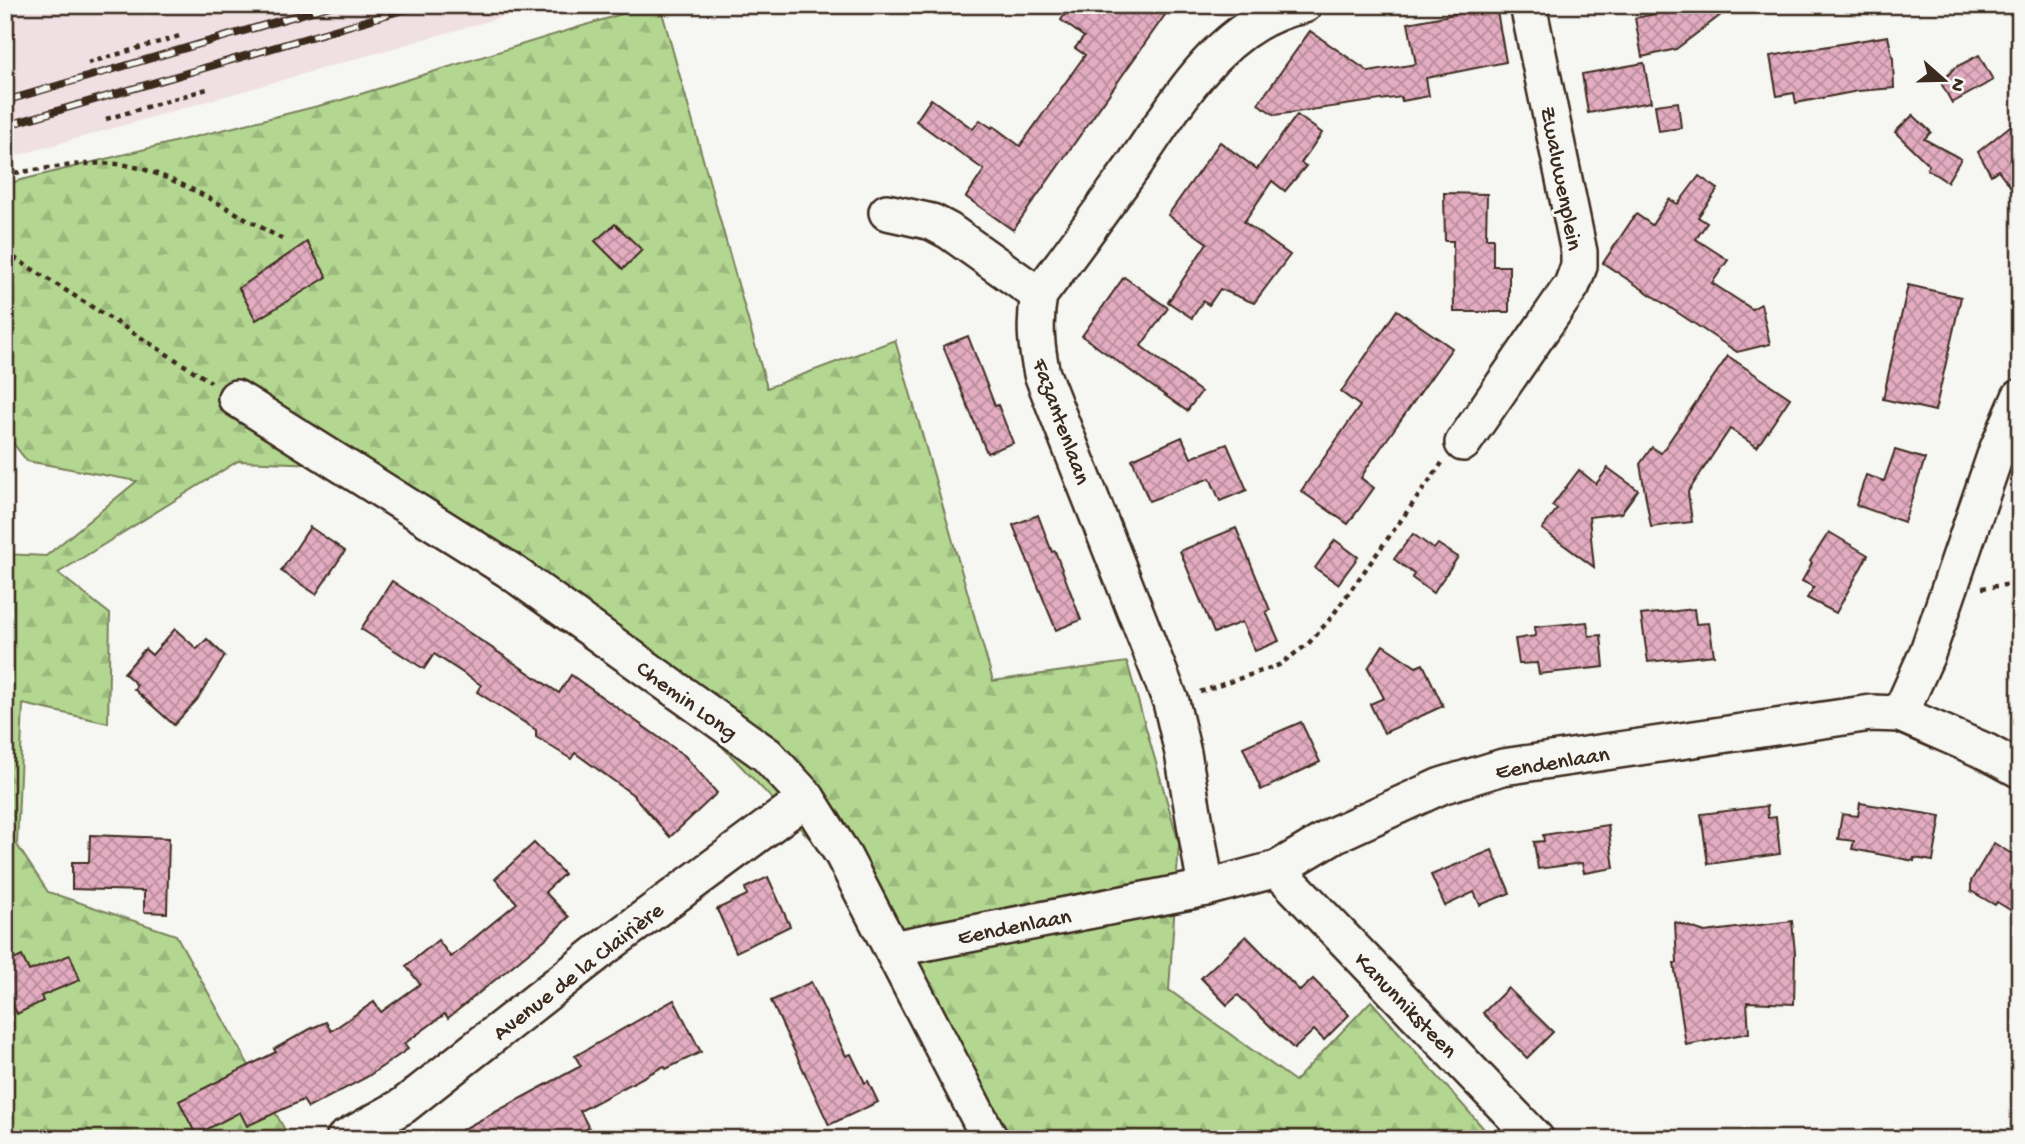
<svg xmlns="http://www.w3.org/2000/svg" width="2025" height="1144" viewBox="0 0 2025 1144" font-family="'Gochi Hand',sans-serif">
  <defs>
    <pattern id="forest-firs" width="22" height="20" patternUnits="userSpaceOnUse" patternTransform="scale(1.75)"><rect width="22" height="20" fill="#b3d791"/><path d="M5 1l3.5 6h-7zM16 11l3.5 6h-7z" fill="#9bb97d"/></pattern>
    <pattern id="building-cross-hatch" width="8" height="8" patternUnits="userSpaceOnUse" patternTransform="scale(1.75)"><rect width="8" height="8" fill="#e3acc1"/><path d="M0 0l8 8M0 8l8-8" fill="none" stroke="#b98c9c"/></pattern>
  </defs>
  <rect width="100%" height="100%" fill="#f6f6f2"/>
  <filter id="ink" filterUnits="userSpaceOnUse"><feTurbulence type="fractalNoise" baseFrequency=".0143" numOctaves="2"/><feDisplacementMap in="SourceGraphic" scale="14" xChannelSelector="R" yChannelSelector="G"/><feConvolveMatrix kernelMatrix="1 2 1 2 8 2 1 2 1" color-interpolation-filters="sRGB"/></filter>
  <g filter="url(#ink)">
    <path fill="#f0e0e3" d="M 5,5 L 544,5 L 5,159 Z"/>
    <path fill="url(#forest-firs)" stroke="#778058" stroke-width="2" d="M 651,5 L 660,5 L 767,388 L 895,340 L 993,681 L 1127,662 L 1179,843 L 1169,990 L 1295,1081 L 1371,1001 L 1493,1139 L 1002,1139 L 895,928 L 696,719 L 320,464 L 238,461 L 58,573 L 110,614 L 108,723 L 23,704 L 17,845 L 48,892 L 176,935 L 290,1139 L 5,1139 L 5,554 L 46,556 L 137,481 L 27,461 L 5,433 L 5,184 L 338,101 Z"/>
    <g fill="url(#building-cross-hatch)" stroke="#3b2a1e" stroke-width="2">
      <path d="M 1071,5 L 1172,5 L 1013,230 L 966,197 L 984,170 L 916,121 L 931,99 L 973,129 L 980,120 L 992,128 L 993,126 L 1020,146 L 1085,55 L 1075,48 L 1084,37 L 1061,20 Z"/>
      <path d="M 1659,5 L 1734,5 L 1676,49 L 1642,57 L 1635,18 L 1664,12 Z"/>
      <path d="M 1496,6 L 1506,62 L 1426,78 L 1429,96 L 1402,101 L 1401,97 L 1275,115 L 1258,104 L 1310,31 L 1369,72 L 1416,64 L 1408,23 Z"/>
      <path d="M 1888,36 L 1893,59 L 1894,88 L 1858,91 L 1796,103 L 1794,93 L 1777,96 L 1770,56 Z"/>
      <path d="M 1979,55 L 1993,80 L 1952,103 L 1941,83 L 1954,68 Z"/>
      <path d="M 1644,63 L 1651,102 L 1588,113 L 1582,74 Z"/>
      <path d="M 1678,102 L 1681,128 L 1659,131 L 1655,105 Z"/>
      <path d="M 1297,115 L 1322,133 L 1301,163 L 1306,166 L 1285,191 L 1272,181 L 1244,222 L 1290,255 L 1254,303 L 1220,289 L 1209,305 L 1203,301 L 1192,318 L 1168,302 L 1207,243 L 1168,215 L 1220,142 L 1257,169 Z"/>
      <path d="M 1913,115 L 1931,132 L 1924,139 L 1961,159 L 1947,182 L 1927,169 L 1929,165 L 1895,132 Z"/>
      <path d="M 2020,118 L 2020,199 L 1998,170 L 1991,175 L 1978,152 Z"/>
      <path d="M 1699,176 L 1718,189 L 1698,217 L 1707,223 L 1696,239 L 1728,260 L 1712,283 L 1752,309 L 1761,304 L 1770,344 L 1737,352 L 1603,263 L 1636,214 L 1652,225 L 1669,199 L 1678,204 Z"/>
      <path d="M 1444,193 L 1487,194 L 1486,238 L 1493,238 L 1493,266 L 1509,266 L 1509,312 L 1454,312 L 1453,241 L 1445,241 Z"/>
      <path d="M 615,224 L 642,250 L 623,269 L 595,241 Z"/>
      <path d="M 307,242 L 327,277 L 256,320 L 239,288 Z"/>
      <path d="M 1124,277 L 1168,308 L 1141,346 L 1201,392 L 1187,411 L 1082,336 Z"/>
      <path d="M 1908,285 L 1961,297 L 1935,411 L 1883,399 Z"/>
      <path d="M 1397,310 L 1452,348 L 1368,466 L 1361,478 L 1374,488 L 1348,524 L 1301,491 L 1360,406 L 1341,392 Z"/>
      <path d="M 968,336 L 995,406 L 998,405 L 1013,443 L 987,453 L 943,346 Z"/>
      <path d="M 1728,356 L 1790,398 L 1757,447 L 1730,429 L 1688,492 L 1692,522 L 1651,527 L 1640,464 L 1652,447 L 1661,453 Z"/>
      <path d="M 1182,437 L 1191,458 L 1227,444 L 1247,490 L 1220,501 L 1210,478 L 1149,501 L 1132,459 Z"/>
      <path d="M 1895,450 L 1925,459 L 1904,522 L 1856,505 L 1866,475 L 1884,481 Z"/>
      <path d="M 1608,468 L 1638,490 L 1621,513 L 1589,517 L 1594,567 L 1542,529 L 1557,509 L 1552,506 L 1579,470 L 1596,484 Z"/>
      <path d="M 1038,515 L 1052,552 L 1055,551 L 1081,620 L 1056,630 L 1013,525 Z"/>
      <path d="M 310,527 L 345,551 L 316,594 L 281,571 Z"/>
      <path d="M 1236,528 L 1270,610 L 1266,612 L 1279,641 L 1255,651 L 1242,622 L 1214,633 L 1180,551 Z"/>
      <path d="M 1829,532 L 1868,555 L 1836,613 L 1807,598 L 1814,587 L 1802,581 L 1812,563 L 1810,561 Z"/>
      <path d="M 1413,534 L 1434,549 L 1438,544 L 1458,557 L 1433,593 L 1412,578 L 1414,574 L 1394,559 Z"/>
      <path d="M 1335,540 L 1358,557 L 1338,584 L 1315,568 Z"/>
      <path d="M 392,581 L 559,693 L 571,675 L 685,756 L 717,793 L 670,837 L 632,794 L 575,753 L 571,759 L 536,737 L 536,730 L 477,692 L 481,685 L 434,654 L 424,669 L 361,629 Z"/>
      <path d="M 1694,609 L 1696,624 L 1709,623 L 1714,655 L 1648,662 L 1641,615 Z"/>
      <path d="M 1587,622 L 1589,636 L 1601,635 L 1604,667 L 1539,674 L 1537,663 L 1519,664 L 1515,639 L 1536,636 L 1535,627 Z"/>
      <path d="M 175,629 L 197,649 L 207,639 L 225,656 L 197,700 L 174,725 L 134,689 L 137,685 L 124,673 L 145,649 L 152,655 Z"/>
      <path d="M 1383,645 L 1416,667 L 1423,664 L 1443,706 L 1384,733 L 1370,704 L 1384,698 L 1368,668 Z"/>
      <path d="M 1301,722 L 1320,762 L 1261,790 L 1243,747 Z"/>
      <path d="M 1860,803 L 1941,816 L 1933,861 L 1914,858 L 1914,861 L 1852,849 L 1854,841 L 1838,839 L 1842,814 L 1858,816 Z"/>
      <path d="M 1767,806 L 1768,818 L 1776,817 L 1780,854 L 1708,864 L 1701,814 Z"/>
      <path d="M 1608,825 L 1614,868 L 1584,873 L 1582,863 L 1538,869 L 1534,842 L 1544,841 L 1543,835 Z"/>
      <path d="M 90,835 L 169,838 L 167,913 L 144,912 L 144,891 L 72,889 L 72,862 L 89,862 Z"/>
      <path d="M 534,843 L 564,874 L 545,892 L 569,917 L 549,936 L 448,1018 L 445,1014 L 404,1044 L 408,1049 L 367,1077 L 308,1108 L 303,1100 L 247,1126 L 240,1112 L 196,1135 L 179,1101 L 276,1052 L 274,1049 L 312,1028 L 326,1022 L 331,1031 L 374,1002 L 381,1012 L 420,984 L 406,966 L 438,940 L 451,957 L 517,903 L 495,879 Z"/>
      <path d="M 1994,843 L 2020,859 L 2020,916 L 1997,902 L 1995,905 L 1971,891 L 1971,881 Z"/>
      <path d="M 1492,850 L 1510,893 L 1480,905 L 1474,892 L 1445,906 L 1431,875 Z"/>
      <path d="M 768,877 L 790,926 L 736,952 L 717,909 L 747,895 L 745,888 Z"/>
      <path d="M 1792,921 L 1795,953 L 1794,1004 L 1747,1002 L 1749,1033 L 1686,1045 L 1674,963 L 1677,963 L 1675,922 L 1705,932 Z"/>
      <path d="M 1246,936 L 1300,991 L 1313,979 L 1349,1015 L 1324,1040 L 1314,1030 L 1294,1049 L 1238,995 L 1227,1005 L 1201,978 Z"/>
      <path d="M 70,955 L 80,980 L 41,996 L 43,1001 L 17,1014 L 5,989 L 5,964 L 22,956 L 29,971 Z"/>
      <path d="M 811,982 L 846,1056 L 851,1054 L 865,1083 L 868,1081 L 878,1102 L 829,1125 L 771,1001 Z"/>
      <path d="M 1508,988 L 1553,1032 L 1527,1058 L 1483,1013 Z"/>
      <path d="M 674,1000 L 701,1052 L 666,1069 L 664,1066 L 580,1111 L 589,1128 L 567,1139 L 445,1139 L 581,1066 L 575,1056 Z"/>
    </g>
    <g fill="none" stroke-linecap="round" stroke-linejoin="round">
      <defs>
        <g id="minor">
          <path d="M 887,212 L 932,222 L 949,231 L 1039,295"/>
          <path d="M 236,398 L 509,570 L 767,755 L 807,798 L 843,855 L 990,1139"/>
          <path d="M 1463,443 L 1572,285 L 1579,266 L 1579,252 L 1528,5"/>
          <path d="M 1900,714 L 1987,752 L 2020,770"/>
          <path d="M 1277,869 L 1536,1139"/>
          <path d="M 1206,888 L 1183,753 L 1171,702 L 1042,374 C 1036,346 1034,323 1039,295 C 1072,252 1103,208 1134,165 C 1177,103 1222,20 1304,5"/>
          <path d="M 892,949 L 1206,888 L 1277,869 L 1334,835 L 1441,786 L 1503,767 L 1871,713 L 1900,714 L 1927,654 L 1996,453 L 2020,397"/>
          <path d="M 344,1139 L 403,1106 L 605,947 L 807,798"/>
        </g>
      </defs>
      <use href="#minor" stroke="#3b2a1e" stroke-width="40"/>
      <g stroke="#3b2a1e" stroke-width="4.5" stroke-dasharray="5 5" stroke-linecap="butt">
        <path d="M 88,63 L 183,35"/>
        <path d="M 106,119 L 207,89"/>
        <path d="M 5,174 C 42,170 80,161 117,164 C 163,167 240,216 282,239"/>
        <path d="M 5,252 L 211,382"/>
        <path d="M 1982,588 L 2020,583"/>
        <path d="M 1200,692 L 1279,665 L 1308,644 L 1330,619 L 1442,463"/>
      </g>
      <use href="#minor" stroke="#f6f6f2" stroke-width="35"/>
      <defs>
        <g id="rail">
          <path d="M 5,101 L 333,5"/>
          <path d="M 5,126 L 420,5"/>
        </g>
      </defs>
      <use href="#rail" stroke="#3b2a1e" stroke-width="8"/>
      <use href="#rail" stroke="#f6f6f2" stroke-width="5" stroke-dasharray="16" stroke-linecap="butt"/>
    </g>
  </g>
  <g text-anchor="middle" stroke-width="6" stroke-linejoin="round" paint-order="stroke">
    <g font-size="23" fill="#3b2a1e" stroke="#f6f6f2">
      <text transform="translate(1563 178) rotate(79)" y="8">Zwaluwenplein</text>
      <text transform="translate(1063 421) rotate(70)" y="8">Fazantenlaan</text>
      <text transform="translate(688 699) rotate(36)" y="8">Chemin Long</text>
      <text transform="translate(1552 761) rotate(-9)" y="8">Eendenlaan</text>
      <text transform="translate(1014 925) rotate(-11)" y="8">Eendenlaan</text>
      <text transform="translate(577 970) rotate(-38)" y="8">Avenue de la Clairière</text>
      <text transform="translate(1407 1004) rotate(46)" y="8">Kanunniksteen</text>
    </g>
  </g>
  <rect width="2025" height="1144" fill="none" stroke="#f6f6f2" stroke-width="28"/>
  <rect x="14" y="14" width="1997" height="1116" fill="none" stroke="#3b2a1e" stroke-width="2.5" filter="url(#ink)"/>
  <g transform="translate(1944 80) rotate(110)" stroke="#f6f6f2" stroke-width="5" paint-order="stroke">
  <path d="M0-5L12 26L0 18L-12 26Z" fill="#3b2a1e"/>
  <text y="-10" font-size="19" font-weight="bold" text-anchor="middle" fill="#3b2a1e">N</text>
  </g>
</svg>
